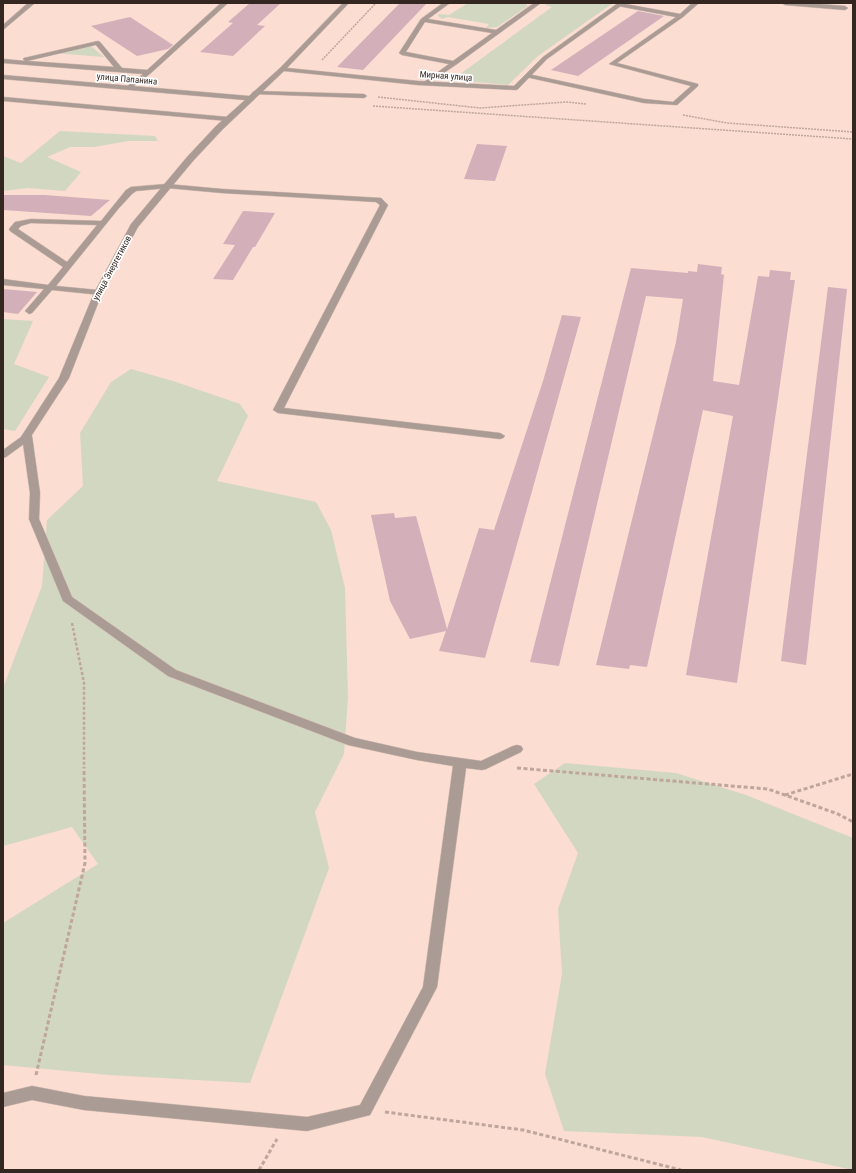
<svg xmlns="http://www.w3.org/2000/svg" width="856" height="1173" viewBox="0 0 856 1173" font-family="'Roboto Condensed',sans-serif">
  <rect width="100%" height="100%" fill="#fbddd2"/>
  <g fill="#d2d7c1">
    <path d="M 468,3 L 524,3 L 528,6 L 497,27 L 486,28 L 489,24 L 448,17 L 442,19 L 438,16 L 439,14 L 449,15 Z"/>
    <path d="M 548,3 L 613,3 L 538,56 L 508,85 L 452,80 L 552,7 L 545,5 Z"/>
    <path d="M 86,46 L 92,47 L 104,57 L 53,53 Z"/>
    <path d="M 60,131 L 155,136 L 158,141 L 128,141 L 94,147 L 70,147 L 47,157 L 81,172 L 65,191 L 28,188 L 3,191 L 3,156 L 21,163 Z"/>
    <path d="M 3,319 L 33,321 L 14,364 L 49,377 L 15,431 L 3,429 Z"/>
    <path d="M 131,369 L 173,381 L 240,404 L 248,416 L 217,481 L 316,502 L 331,530 L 345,588 L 348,698 L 344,754 L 315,812 L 329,868 L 250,1083 L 109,1075 L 3,1065 L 3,923 L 98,864 L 72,827 L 3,846 L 3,688 L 42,586 L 47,520 L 83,486 L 80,433 L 111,382 Z"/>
    <path d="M 565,763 L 676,773 L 746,795 L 853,838 L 853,1170 L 702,1137 L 564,1131 L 545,1074 L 562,974 L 558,909 L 578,853 L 534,784 Z"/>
  </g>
  <g fill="#d3afba">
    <path d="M 250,3 L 281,3 L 257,25 L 265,26 L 233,56 L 200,52 L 233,23 L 228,22 Z"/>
    <path d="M 400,3 L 427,3 L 363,70 L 337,67 Z"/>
    <path d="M 638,11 L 664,16 L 578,76 L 551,70 Z"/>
    <path d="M 130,17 L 173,45 L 168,49 L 137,56 L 91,26 Z"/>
    <path d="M 477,144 L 507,146 L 495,181 L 464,179 Z"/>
    <path d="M 3,195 L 45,195 L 110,200 L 91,216 L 3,210 Z"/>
    <path d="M 243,211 L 275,213 L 255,247 L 253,247 L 233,280 L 213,279 L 235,245 L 223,244 Z"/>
    <path d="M 698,264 L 722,267 L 721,274 L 724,275 L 713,381 L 739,385 L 758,276 L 769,277 L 770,270 L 791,272 L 790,280 L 795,280 L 737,683 L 686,675 L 733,416 L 703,410 L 647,667 L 630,665 L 629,669 L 596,665 L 676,342 L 683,299 L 646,296 L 559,666 L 530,662 L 631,268 L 688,273 L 688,271 L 697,272 Z"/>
    <path d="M 828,287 L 847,289 L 806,665 L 781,661 Z"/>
    <path d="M 3,289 L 37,292 L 18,314 L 3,312 Z"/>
    <path d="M 562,315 L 581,317 L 485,658 L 439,651 L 446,631 L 410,639 L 390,601 L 371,515 L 394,513 L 395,518 L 416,516 L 447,629 L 479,528 L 494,530 L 543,381 Z"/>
  </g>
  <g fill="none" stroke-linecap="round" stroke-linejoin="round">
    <defs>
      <g id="service">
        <path d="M 28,3 L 35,3 L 3,30 L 3,25 Z"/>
        <path d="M 221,3 L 228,3 L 151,73 L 130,89 L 125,88 L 143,74 L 3,63 L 3,59 L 25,61 L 23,59 L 24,58 L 98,41 L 100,42 L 122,68 L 147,70 ZM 96,45 L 114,67 L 27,61 Z"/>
        <path d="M 443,3 L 450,3 L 428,19 L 496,30 L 534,3 L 541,3 L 457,64 L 426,85 L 423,83 L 424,82 L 449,64 L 402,55 L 399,53 L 421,19 ZM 425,22 L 492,33 L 453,61 L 406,52 Z"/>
        <path d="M 620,3 L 680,14 L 692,3 L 699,3 L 683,17 L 617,63 L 698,84 L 698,86 L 677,105 L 644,103 L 526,77 L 525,76 L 528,74 L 644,99 L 673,102 L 691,86 L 609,64 L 676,17 L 618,6 L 618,4 Z"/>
        <path d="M 782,3 L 807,3 L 845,6 L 848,8 L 845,10 L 785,5 Z"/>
        <path d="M 255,91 L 364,94 L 367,96 L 364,98 L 253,94 L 252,93 Z"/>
        <path d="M 3,97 L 228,117 L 232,119 L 228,121 L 3,101 Z"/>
        <path d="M 167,184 L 222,189 L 381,198 L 388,205 L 284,408 L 500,433 L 505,436 L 503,438 L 500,439 L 278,413 L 273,410 L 380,205 L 376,202 L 222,193 L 167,188 L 136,191 L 132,194 L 119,208 L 56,286 L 98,290 L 102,293 L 101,295 L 52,290 L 32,313 L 29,314 L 25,311 L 44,289 L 3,285 L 3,279 L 48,285 L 63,267 L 10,231 L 9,229 L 15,222 L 31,219 L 101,221 L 126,190 L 131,187 ZM 31,223 L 97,225 L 67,262 L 18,229 L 21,226 Z"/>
        <path d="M 27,433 L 32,436 L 40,493 L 39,519 L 72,597 L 176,670 L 355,738 L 417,752 L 481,761 L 513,746 L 517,745 L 521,746 L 523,749 L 521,752 L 486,769 L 482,770 L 466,768 L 437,987 L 370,1115 L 307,1131 L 84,1110 L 32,1100 L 3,1107 L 3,1093 L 32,1086 L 84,1096 L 307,1117 L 360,1105 L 423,987 L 453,766 L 417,760 L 348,745 L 168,676 L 63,601 L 29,519 L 30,493 L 22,436 Z"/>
      </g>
      <path id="minor" d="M 343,3 L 349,3 L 287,68 L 418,81 L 514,86 L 543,57 L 618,3 L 625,3 L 547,59 L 518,89 L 516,90 L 418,85 L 284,71 L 222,130 L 193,161 L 138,227 L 102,293 L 69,378 L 28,441 L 6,457 L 3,458 L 3,450 L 21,437 L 59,378 L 94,293 L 131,224 L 187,157 L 216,126 L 245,100 L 3,79 L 3,75 L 249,96 L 280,68 Z"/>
    </defs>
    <use href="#service" stroke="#d7bcb2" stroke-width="1"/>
    <use href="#minor" stroke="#d7bcb2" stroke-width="1"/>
    <g stroke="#bfa69c" stroke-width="1.5" stroke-dasharray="2 1" stroke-linecap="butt">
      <path d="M 322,60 L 376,3"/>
      <path d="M 378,97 L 480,108 L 566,102 L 586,104"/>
      <path d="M 373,106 L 853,139"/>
      <path d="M 683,115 L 727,123 L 853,132"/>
    </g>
    <path stroke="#bfa69c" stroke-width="2.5" stroke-dasharray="3 2" stroke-linecap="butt" d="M 72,623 L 84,683 L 84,768"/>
    <g stroke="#bfa69c" stroke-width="3" stroke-dasharray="4 2.5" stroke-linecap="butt">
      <path d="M 517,768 L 768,789 L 838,814 L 853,822"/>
      <path d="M 785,795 L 853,774"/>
      <path d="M 36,1075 L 85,863 L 84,767"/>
      <path d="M 385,1112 L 523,1130 L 681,1170"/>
      <path d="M 259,1170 L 277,1139"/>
    </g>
    <use href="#service" fill="#aa9c95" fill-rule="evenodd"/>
    <use href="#minor" fill="#aa9c95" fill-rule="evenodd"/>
  </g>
  <g text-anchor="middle" stroke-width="3.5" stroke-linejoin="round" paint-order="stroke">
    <g font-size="9" fill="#342721" stroke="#fff">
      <text transform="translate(446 76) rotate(4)" y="3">Мирная улица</text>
      <text transform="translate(127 79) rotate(5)" y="3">улица Папанина</text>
      <text transform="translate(112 268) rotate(-62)" y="3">улица Энергетиков</text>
    </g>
  </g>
  <rect width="856" height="1173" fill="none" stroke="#342721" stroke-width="8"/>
</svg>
